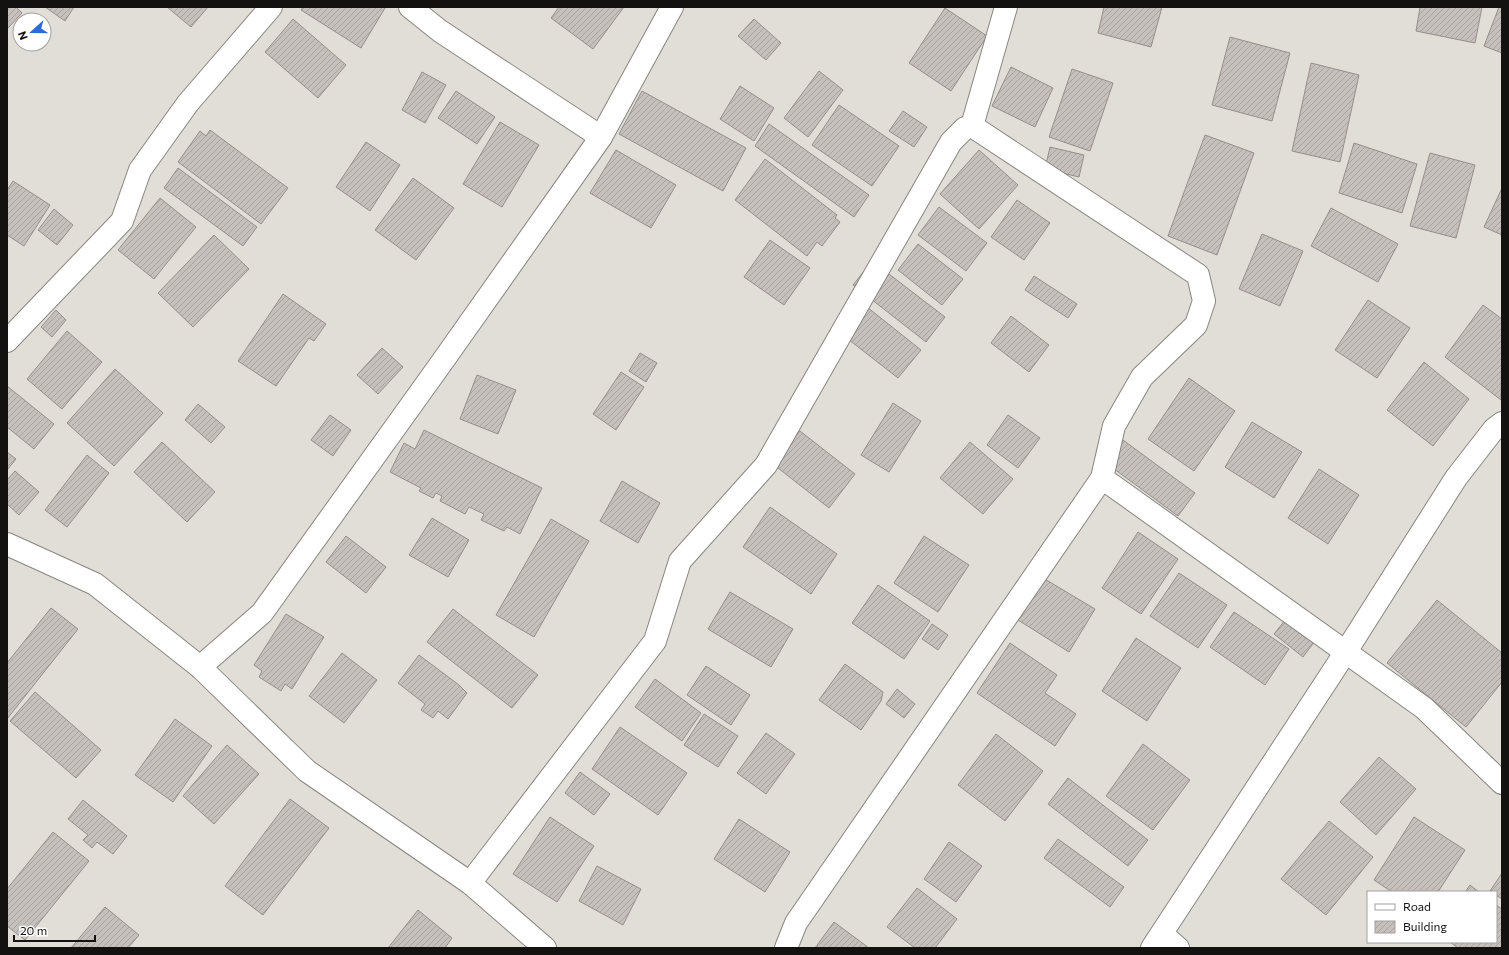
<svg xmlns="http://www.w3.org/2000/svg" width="1509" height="955" viewBox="0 0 1509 955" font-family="Commissioner,sans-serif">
  <defs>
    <pattern id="building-hatch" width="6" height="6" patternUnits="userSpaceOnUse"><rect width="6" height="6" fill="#c6c0bd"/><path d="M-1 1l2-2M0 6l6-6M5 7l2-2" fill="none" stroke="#a9a4a1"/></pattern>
  </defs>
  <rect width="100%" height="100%" fill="#e1ded8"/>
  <g fill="url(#building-hatch)" stroke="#958f8c">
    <path d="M 7,7 L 16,7 L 22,13 L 7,29 Z"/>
    <path d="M 45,7 L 74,7 L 65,21 Z"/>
    <path d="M 167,7 L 208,7 L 191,27 Z"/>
    <path d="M 303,7 L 383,7 L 385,8 L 361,48 L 301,10 Z"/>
    <path d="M 559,7 L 624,7 L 593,49 L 551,18 Z"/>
    <path d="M 1104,7 L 1162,7 L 1151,47 L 1098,33 Z"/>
    <path d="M 1420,7 L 1482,7 L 1475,43 L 1416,31 Z"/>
    <path d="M 1499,7 L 1502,7 L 1502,53 L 1484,46 Z"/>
    <path d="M 945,8 L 987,36 L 951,91 L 909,63 Z"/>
    <path d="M 293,19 L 346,65 L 318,98 L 265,52 Z"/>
    <path d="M 754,19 L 781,43 L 766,60 L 738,36 Z"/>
    <path d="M 1230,37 L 1290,53 L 1272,121 L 1212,105 Z"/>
    <path d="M 1311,63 L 1359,75 L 1340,162 L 1292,151 Z"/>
    <path d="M 1011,67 L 1053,88 L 1035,127 L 992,106 Z"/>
    <path d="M 1072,69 L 1113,83 L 1090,151 L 1049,137 Z"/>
    <path d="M 819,71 L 843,90 L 808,137 L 784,118 Z"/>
    <path d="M 422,72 L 446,85 L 425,123 L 402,110 Z"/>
    <path d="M 740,86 L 774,108 L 754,141 L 720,119 Z"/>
    <path d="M 456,91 L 495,117 L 477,144 L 438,118 Z"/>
    <path d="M 642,91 L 746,148 L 723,191 L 619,134 Z"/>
    <path d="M 839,105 L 899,146 L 872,186 L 812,145 Z"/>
    <path d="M 903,111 L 927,127 L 914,147 L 889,131 Z"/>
    <path d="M 500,122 L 539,145 L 502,207 L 463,184 Z"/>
    <path d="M 769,124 L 869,195 L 854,217 L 755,146 Z"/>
    <path d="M 210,130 L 288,188 L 261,224 L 178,162 L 200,131 L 206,136 Z"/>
    <path d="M 1205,135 L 1254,153 L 1217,255 L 1168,236 Z"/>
    <path d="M 366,142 L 400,165 L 370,211 L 336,187 Z"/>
    <path d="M 1354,143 L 1417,164 L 1402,213 L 1339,193 Z"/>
    <path d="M 1050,147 L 1084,155 L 1079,177 L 1045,169 Z"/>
    <path d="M 616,150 L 676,185 L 651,228 L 590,193 Z"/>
    <path d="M 979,150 L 1018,185 L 979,229 L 940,194 Z"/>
    <path d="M 1430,153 L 1475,165 L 1456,238 L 1410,226 Z"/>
    <path d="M 765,159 L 837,215 L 835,218 L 840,222 L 822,246 L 817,242 L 807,256 L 735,200 Z"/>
    <path d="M 178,168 L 257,227 L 243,246 L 164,188 Z"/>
    <path d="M 413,178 L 454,208 L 416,260 L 375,230 Z"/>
    <path d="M 13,181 L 50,205 L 24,246 L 7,235 L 7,190 Z"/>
    <path d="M 1502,188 L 1502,235 L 1484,227 Z"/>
    <path d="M 160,198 L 196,227 L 154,279 L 118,250 Z"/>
    <path d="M 1017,200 L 1050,223 L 1024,260 L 991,237 Z"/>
    <path d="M 939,207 L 987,243 L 966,271 L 918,235 Z"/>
    <path d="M 1331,208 L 1398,244 L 1378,282 L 1311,246 Z"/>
    <path d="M 54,209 L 73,225 L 57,245 L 38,230 Z"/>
    <path d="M 1262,234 L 1303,251 L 1280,306 L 1239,289 Z"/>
    <path d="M 214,235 L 249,269 L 193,327 L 158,293 Z"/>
    <path d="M 770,240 L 810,268 L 784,305 L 744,277 Z"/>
    <path d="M 918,244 L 963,279 L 942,305 L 898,270 Z"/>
    <path d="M 872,261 L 945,317 L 926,342 L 853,285 Z"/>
    <path d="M 1034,276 L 1077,304 L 1068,318 L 1025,290 Z"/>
    <path d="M 283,294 L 326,324 L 314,341 L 309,338 L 276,386 L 238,361 Z"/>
    <path d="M 1368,300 L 1410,328 L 1377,378 L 1335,350 Z"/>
    <path d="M 1483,305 L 1502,319 L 1501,400 L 1445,357 Z"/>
    <path d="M 867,307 L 921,350 L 898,378 L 844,336 Z"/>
    <path d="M 56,310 L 66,320 L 52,337 L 41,327 Z"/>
    <path d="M 1011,316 L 1049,345 L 1029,372 L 991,343 Z"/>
    <path d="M 67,331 L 102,362 L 62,409 L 27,379 Z"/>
    <path d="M 382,348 L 403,367 L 378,394 L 357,375 Z"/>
    <path d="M 640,353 L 657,363 L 646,382 L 629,371 Z"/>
    <path d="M 1424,362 L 1469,399 L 1433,446 L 1387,410 Z"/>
    <path d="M 115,369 L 163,413 L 114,466 L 67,423 Z"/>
    <path d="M 621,372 L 644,387 L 616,430 L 593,414 Z"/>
    <path d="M 477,375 L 516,390 L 498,434 L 460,419 Z"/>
    <path d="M 1189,378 L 1235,411 L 1194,471 L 1148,439 Z"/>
    <path d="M 7,386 L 54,424 L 34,449 L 7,427 Z"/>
    <path d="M 893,403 L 921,421 L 889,472 L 861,455 Z"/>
    <path d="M 198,404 L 225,427 L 211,443 L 185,420 Z"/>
    <path d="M 330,415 L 351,430 L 333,456 L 311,440 Z"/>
    <path d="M 1008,415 L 1040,438 L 1018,468 L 987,445 Z"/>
    <path d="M 1252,422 L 1302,452 L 1274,498 L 1225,467 Z"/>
    <path d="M 424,430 L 542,488 L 520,534 L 507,527 L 504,531 L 481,520 L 484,514 L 469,507 L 465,514 L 440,501 L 442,496 L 436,493 L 433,498 L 419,491 L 421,488 L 390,472 L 404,443 L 415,449 Z"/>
    <path d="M 800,431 L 855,474 L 829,508 L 773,464 Z"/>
    <path d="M 1123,440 L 1195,493 L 1178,516 L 1106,463 Z"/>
    <path d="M 162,442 L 215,492 L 187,522 L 134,472 Z"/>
    <path d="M 970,442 L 1013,479 L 983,514 L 940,478 Z"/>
    <path d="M 7,452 L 16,459 L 7,470 Z"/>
    <path d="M 87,455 L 109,473 L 67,527 L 45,510 Z"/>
    <path d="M 1319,469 L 1359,495 L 1328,544 L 1288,518 Z"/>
    <path d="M 15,471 L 39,492 L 19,515 L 7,504 L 7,480 Z"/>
    <path d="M 622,481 L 660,503 L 638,543 L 600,521 Z"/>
    <path d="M 770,507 L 837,554 L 811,594 L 743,547 Z"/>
    <path d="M 432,518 L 469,540 L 448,577 L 409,555 Z"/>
    <path d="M 551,519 L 589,541 L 534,637 L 496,615 Z"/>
    <path d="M 1138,532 L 1178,559 L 1141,614 L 1102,588 Z"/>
    <path d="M 346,536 L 386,567 L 366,593 L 326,562 Z"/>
    <path d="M 924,536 L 969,565 L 938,612 L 894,583 Z"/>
    <path d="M 1179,573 L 1227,605 L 1198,648 L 1150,616 Z"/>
    <path d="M 1043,578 L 1095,609 L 1069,652 L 1018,620 Z"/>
    <path d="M 878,585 L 930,621 L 904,659 L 852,623 Z"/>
    <path d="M 730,592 L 793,629 L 771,667 L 708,629 Z"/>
    <path d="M 1437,600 L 1502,653 L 1502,682 L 1466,727 L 1387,663 Z"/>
    <path d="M 51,608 L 78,629 L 7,719 L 7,663 Z"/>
    <path d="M 453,609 L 538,675 L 512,708 L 427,642 Z"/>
    <path d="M 1234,612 L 1289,649 L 1265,685 L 1210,647 Z"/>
    <path d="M 286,614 L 324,637 L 292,689 L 285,684 L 281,691 L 259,677 L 262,671 L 254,665 Z"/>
    <path d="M 1286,619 L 1315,641 L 1303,657 L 1274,634 Z"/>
    <path d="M 932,624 L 948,635 L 938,650 L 922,639 Z"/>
    <path d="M 1136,638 L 1181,668 L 1147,721 L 1102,691 Z"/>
    <path d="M 1010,643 L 1057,675 L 1045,693 L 1076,714 L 1055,746 L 977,693 Z"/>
    <path d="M 342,653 L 377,680 L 344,723 L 309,696 Z"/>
    <path d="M 419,655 L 459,685 L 467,693 L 448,719 L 438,711 L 433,718 L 421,710 L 425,704 L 398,683 Z"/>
    <path d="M 845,664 L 883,692 L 881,701 L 861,730 L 819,700 Z"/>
    <path d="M 706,666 L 750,695 L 731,725 L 687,695 Z"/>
    <path d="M 655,679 L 701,713 L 682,741 L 635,707 Z"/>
    <path d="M 897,689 L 915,704 L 904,718 L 886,704 Z"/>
    <path d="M 35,692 L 101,750 L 76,778 L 10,721 Z"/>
    <path d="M 704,714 L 738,736 L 718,767 L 684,745 Z"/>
    <path d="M 175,719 L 212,746 L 173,802 L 135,775 Z"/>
    <path d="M 620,727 L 687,773 L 658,815 L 592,769 Z"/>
    <path d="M 766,733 L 795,754 L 766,794 L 737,773 Z"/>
    <path d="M 996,734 L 1043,771 L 1005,821 L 958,785 Z"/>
    <path d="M 1143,744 L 1190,780 L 1153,830 L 1106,796 Z"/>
    <path d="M 227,745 L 259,774 L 214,824 L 183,796 Z"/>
    <path d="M 1379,757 L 1416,789 L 1376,835 L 1340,802 Z"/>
    <path d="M 580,772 L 610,794 L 594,815 L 565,793 Z"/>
    <path d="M 1068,778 L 1148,840 L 1128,866 L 1048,804 Z"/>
    <path d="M 290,799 L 329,828 L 263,915 L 225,886 Z"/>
    <path d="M 83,800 L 127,836 L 113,854 L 97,842 L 92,848 L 83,840 L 88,835 L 68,819 Z"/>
    <path d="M 550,817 L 594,846 L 557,902 L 513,874 Z"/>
    <path d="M 1414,817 L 1465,850 L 1438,892 L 1392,892 L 1374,880 Z"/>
    <path d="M 739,819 L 790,852 L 765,892 L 714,859 Z"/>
    <path d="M 1329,821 L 1373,857 L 1326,915 L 1281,879 Z"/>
    <path d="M 53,832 L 89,861 L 25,940 L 7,926 L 7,889 Z"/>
    <path d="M 1058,839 L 1124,887 L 1110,907 L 1044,858 Z"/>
    <path d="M 949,842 L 982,866 L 956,902 L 924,879 Z"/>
    <path d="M 597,866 L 641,889 L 623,925 L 579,901 Z"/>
    <path d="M 1502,873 L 1502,899 L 1496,895 L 1496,892 L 1490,891 Z"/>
    <path d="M 1470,885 L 1479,892 L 1465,892 Z"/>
    <path d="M 917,888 L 957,919 L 935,948 L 915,948 L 887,927 Z"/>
    <path d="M 1496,905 L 1502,909 L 1502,948 L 1458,948 L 1450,942 L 1496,942 Z"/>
    <path d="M 105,907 L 139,935 L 128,948 L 71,948 Z"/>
    <path d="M 418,910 L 452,938 L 445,948 L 388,948 Z"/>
    <path d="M 834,922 L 869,948 L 815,948 Z"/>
  </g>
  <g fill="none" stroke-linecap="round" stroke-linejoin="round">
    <defs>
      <g id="minor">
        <path d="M 410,7 L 440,31 L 601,137"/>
        <path d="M 972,126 L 1006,7"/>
        <path d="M 7,341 L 122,221 L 140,170 L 188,103 L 271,7"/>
        <path d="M 1102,478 L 1424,708 L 1502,783"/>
        <path d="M 7,544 L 95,584 L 200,667 L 307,771 L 470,883 L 545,948"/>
        <path d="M 200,667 L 262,613 L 440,365 L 601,137 L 672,7"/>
        <path d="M 470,883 L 655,641 L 680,561 L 766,465 L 951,142 L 965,128 L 972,126"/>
        <path d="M 1162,934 L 1178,948"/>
        <path d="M 786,948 L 796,923 L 1102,478 L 1114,426 L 1142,377 L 1196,325 L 1204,301 L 1198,275 L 972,126"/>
        <path d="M 1152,948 L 1345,653 L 1456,478 L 1494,429 L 1502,423"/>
      </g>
    </defs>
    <use href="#minor" stroke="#898681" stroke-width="24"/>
    <use href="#minor" stroke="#fff" stroke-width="22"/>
  </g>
  <rect width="1509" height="955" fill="none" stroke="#141211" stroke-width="16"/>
  <rect x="1367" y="891" width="130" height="52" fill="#ffffff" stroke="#a1a0a0"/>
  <rect x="1375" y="904" width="20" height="6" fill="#ffffff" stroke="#a1a0a0"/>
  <text x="1403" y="911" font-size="12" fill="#141211">Road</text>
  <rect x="1375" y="921" width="20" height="12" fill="url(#building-hatch)" stroke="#a1a0a0"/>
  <text x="1403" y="931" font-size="12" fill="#141211">Building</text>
  <g transform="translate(32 32) rotate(249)"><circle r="19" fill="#ffffff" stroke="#a1a0a0"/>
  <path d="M0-3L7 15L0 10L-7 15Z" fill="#2e6bd8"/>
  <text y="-6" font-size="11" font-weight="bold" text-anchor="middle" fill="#141211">N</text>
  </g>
  <path d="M14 935v6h81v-6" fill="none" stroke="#141211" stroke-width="2"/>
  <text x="20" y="935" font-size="12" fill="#141211" stroke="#ffffff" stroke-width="3" paint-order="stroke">20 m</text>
</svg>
